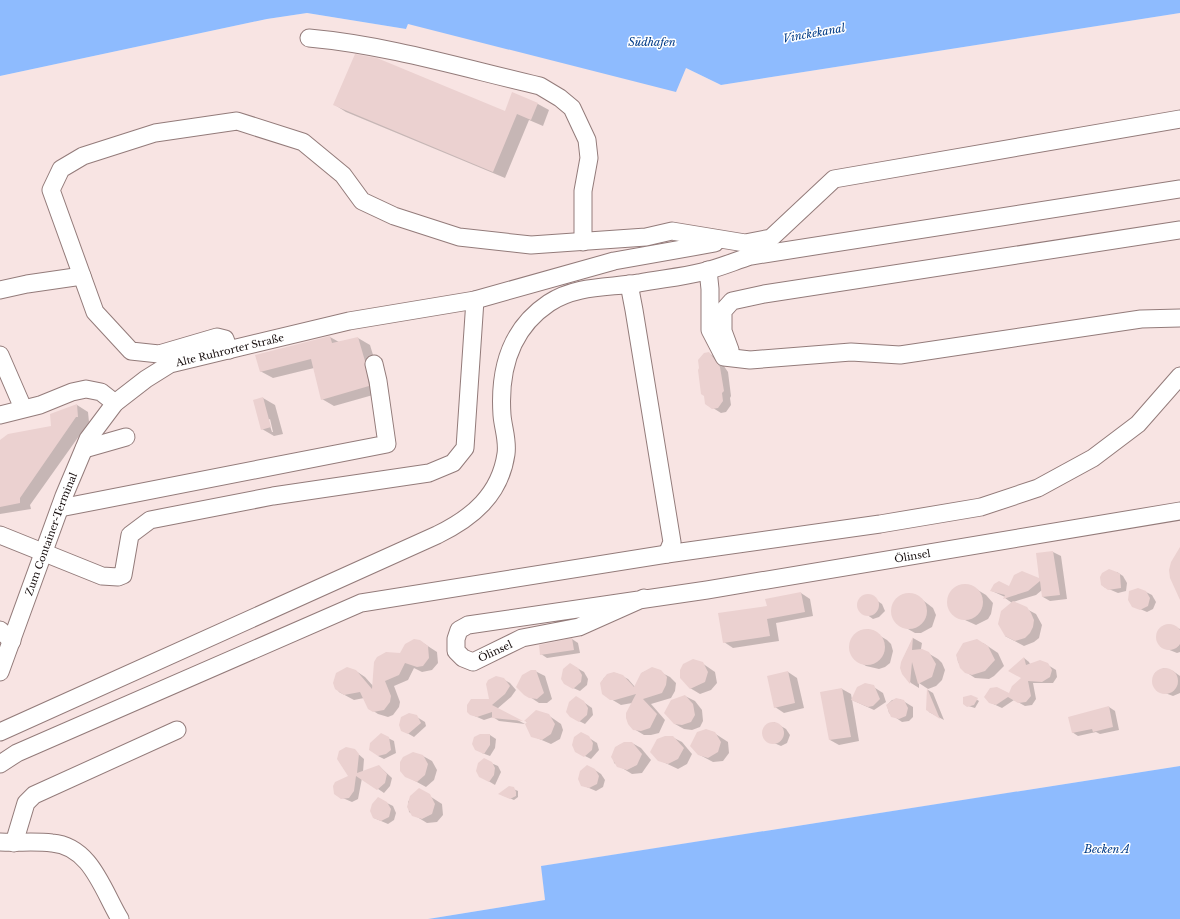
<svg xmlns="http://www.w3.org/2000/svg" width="1180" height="919" viewBox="0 0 1180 919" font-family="'Libre Baskerville',serif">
  <rect width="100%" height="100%" fill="#fcf1f1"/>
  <path fill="#f8e4e3" d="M 307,13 L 406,29 L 408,24 L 686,68 L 721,85 L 1180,13 L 1180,766 L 542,866 L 545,900 L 428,919 L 0,919 L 0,76 L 267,19 Z"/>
  <g fill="#8ebbfe">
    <path d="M 0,0 L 1180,0 L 1180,13 L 721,85 L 686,68 L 676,92 L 408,24 L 406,29 L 307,13 L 267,19 L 0,76 Z"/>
    <path d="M 1180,766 L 1180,919 L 428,919 L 545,900 L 541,866 Z"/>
  </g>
  <g fill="#0003" fill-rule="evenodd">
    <path d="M 538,104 L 549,110 L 543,126 L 529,120 L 505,178 L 346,112 L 335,105 L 505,112 Z"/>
    <path d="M 330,337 L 339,342 L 358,338 L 370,345 L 377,368 L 380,393 L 334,406 L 322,399 L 314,368 L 273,378 L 260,371 Z"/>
    <path d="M 710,354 L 719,359 L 728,372 L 731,396 L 730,398 L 731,405 L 726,412 L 721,413 L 713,408 Z"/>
    <path d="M 263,398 L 275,405 L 283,434 L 274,436 L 262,429 ZM 270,419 L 273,432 L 272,432 L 268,420 Z"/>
    <path d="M 77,405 L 88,412 L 89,422 L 30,505 L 31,509 L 0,514 L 0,441 L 52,427 L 51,415 Z"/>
    <path d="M 1053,552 L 1061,556 L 1067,599 L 1050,601 L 1043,597 L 1042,590 L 1036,595 L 1013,602 L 1036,614 L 1042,625 L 1039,638 L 1034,642 L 1024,646 L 1005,636 L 1012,603 L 1005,598 L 1005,597 L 992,591 L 1041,580 L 1037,554 Z"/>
    <path d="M 1117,572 L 1123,576 L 1127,583 L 1126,591 L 1118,593 L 1104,587 L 1101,581 Z"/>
    <path d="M 964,585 L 971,586 L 986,595 L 993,603 L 991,614 L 988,619 L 976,625 L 954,615 L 948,603 L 953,591 Z"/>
    <path d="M 1146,592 L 1152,595 L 1156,602 L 1153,609 L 1147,612 L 1133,606 Z"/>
    <path d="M 801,593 L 810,599 L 813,616 L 776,623 L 779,641 L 733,648 L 724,642 L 768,607 Z"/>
    <path d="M 907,594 L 920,598 L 933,608 L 936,615 L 932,627 L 921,633 L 915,633 L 899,624 L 894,619 L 892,609 L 896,600 Z"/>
    <path d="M 870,596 L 882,604 L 885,611 L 879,617 L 873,619 L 859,609 L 858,603 L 862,597 Z"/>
    <path d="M 1168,625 L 1180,629 L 1180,652 L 1177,653 L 1162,647 L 1157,639 L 1160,630 Z"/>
    <path d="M 868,629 L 887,640 L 891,644 L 893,651 L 890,663 L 885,667 L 879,669 L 866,666 L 857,660 L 850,649 L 854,636 L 858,633 Z"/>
    <path d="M 913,638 L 922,643 L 921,649 L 938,659 L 942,663 L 945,670 L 942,680 L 936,686 L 928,689 L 919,683 L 919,688 L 911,683 L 903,674 L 902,662 Z"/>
    <path d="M 572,639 L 578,643 L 580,653 L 547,658 L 541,654 L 540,646 Z"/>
    <path d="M 420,641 L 437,652 L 438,663 L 432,670 L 422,672 L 414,668 L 408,680 L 394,686 L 400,702 L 399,707 L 393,715 L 388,717 L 378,714 L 369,708 L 364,698 L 354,700 L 339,692 L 334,683 L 356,671 L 365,677 L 373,686 L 401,654 Z"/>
    <path d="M 983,643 L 998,653 L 1004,666 L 994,676 L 989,679 L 975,678 L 966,672 L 958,662 L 957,655 Z"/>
    <path d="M 1024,658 L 1029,662 L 1030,664 L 1043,662 L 1056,670 L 1057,677 L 1053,683 L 1033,683 L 1036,699 L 1032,705 L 1025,706 L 1014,700 L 1002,708 L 989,702 L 1009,694 L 1023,678 Z"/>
    <path d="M 699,661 L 715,672 L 717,683 L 711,690 L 700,694 L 690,688 Z"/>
    <path d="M 570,664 L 584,672 L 588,679 L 587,685 L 580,691 L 571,687 Z"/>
    <path d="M 652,668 L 670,677 L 676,683 L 675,691 L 671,698 L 651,704 L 665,720 L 659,733 L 651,735 L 644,735 L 634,729 L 632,703 L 621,705 L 611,699 L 601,683 L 604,678 L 613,673 L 618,674 L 628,679 L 635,687 L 642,673 Z"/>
    <path d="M 1164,668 L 1173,671 L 1180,676 L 1180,693 L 1173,696 L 1157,690 L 1153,682 L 1155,673 Z"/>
    <path d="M 535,671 L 545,676 L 552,699 L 547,703 L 539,703 L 530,697 Z"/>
    <path d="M 788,672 L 797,678 L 804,708 L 784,713 L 775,707 Z"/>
    <path d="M 503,679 L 510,683 L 516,690 L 511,697 L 497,709 L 525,724 L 499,721 L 493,717 L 484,720 L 470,714 L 490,700 Z"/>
    <path d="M 869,684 L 883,693 L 886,702 L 874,710 L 852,700 Z"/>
    <path d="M 842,689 L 851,694 L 859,741 L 839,745 L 830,740 Z"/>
    <path d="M 928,690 L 933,693 L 944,720 L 929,712 L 927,707 Z"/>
    <path d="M 685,696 L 695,701 L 702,710 L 703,721 L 700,727 L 692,730 L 684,729 L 675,724 Z"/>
    <path d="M 971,696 L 979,701 L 975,708 L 965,705 Z"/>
    <path d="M 900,699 L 913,707 L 913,717 L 909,721 L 902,722 L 889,713 L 887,705 L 892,700 Z"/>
    <path d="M 582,701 L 592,708 L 593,715 L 585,724 L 575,719 Z"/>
    <path d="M 1109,707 L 1115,711 L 1119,730 L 1100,734 L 1096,732 L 1078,736 L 1072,732 Z"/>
    <path d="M 545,713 L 561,724 L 563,730 L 560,739 L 551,744 L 537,738 L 526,721 Z"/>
    <path d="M 412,714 L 425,722 L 426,726 L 414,737 L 402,730 Z"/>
    <path d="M 774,722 L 786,729 L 790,735 L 787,743 L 781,746 L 767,740 L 764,734 L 766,726 Z"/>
    <path d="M 711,731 L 728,742 L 729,753 L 723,761 L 713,762 L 698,754 Z"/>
    <path d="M 581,733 L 597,743 L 599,750 L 591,759 L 585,756 Z"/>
    <path d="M 490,735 L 496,739 L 495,748 L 490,756 L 482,753 Z"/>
    <path d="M 672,737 L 682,742 L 692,754 L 687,764 L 678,769 L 659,760 Z"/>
    <path d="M 388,738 L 394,741 L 396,753 L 384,759 L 378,756 Z"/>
    <path d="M 632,743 L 641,748 L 651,760 L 642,773 L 632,774 L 614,763 L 613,753 L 619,745 Z"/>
    <path d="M 356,752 L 364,759 L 363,772 L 379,766 L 392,778 L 390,786 L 384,793 L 362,778 L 358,799 L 352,802 L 338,796 L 349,776 Z"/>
    <path d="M 423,756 L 432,761 L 437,770 L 434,780 L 426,787 L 406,776 Z"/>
    <path d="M 491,763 L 498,766 L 501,772 L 495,785 L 480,776 Z"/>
    <path d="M 595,770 L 601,774 L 605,780 L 603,787 L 596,791 L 582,785 Z"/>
    <path d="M 509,787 L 518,791 L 518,797 L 514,800 L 502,795 Z"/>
    <path d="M 428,795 L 442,804 L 443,815 L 437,822 L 427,823 L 409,812 L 408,802 L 411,797 Z"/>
    <path d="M 379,799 L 393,806 L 396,813 L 394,820 L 388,824 L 374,818 Z"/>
  </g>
  <g fill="#ebd1d0">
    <path d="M 355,54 L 377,58 L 505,111 L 512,92 L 538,103 L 531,120 L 517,114 L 493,172 L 333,105 Z"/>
    <path d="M 330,336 L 332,343 L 358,337 L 365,361 L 369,386 L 321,400 L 311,359 L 260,372 L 255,355 Z"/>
    <path d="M 709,352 L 720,367 L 724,391 L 722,393 L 723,401 L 718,408 L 712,409 L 705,404 L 704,396 L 701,394 L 698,370 L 699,368 L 698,360 L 704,353 Z"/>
    <path d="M 263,397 L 271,427 L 261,430 L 253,400 Z"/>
    <path d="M 77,404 L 78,417 L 76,417 L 20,498 L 20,503 L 0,507 L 0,440 L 8,434 L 51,426 L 50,414 Z"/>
    <path d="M 1180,547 L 1180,600 L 1170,578 L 1169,570 L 1171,562 Z"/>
    <path d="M 1053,551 L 1060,595 L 1042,597 L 1040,581 L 1028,591 L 1003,599 L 1005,595 L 990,591 L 994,584 L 999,581 L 1009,586 L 1014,575 L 1022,571 L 1039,578 L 1036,553 Z"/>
    <path d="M 1109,569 L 1117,572 L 1120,574 L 1121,588 L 1108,590 L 1101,585 L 1100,577 L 1102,573 Z"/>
    <circle cx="965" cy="602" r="18"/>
    <path d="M 1138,588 L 1146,591 L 1150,598 L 1148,606 L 1140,610 L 1132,607 L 1128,600 L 1129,591 Z"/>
    <path d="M 801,592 L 805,612 L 767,619 L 770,636 L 723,643 L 718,613 L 767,606 L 765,599 Z"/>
    <circle cx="909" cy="611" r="18"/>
    <circle cx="868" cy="605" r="11"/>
    <path d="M 1013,601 L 1027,607 L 1031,613 L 1034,620 L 1033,627 L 1030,633 L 1025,638 L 1015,641 L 1005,636 L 998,624 L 1001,611 Z"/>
    <circle cx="1169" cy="637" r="13"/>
    <circle cx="867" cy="647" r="18"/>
    <path d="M 913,637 L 912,650 L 922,649 L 929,652 L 936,664 L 932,677 L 918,684 L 912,662 L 910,684 L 902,674 L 900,668 L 901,662 Z"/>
    <path d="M 572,638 L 574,650 L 540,655 L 539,645 Z"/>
    <path d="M 414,639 L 420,640 L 428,646 L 429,658 L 423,666 L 417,667 L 405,663 L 399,675 L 385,681 L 391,696 L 390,702 L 384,710 L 373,712 L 368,709 L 360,692 L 344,695 L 335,689 L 333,683 L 336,673 L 347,667 L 356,670 L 372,689 L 374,662 L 377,657 L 386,652 L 400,653 L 405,644 Z"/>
    <path d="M 977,639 L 988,646 L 995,660 L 985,671 L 972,675 L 965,673 L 960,668 L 956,655 L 963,643 Z"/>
    <path d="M 1024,657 L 1026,665 L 1040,660 L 1048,663 L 1052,670 L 1050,677 L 1042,682 L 1028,681 L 1031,696 L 1026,702 L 1018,703 L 1008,697 L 996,705 L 989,703 L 984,697 L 990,688 L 997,687 L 1009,693 L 1012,686 L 1021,678 L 1008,671 Z"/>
    <path d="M 693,659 L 703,662 L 708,672 L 705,682 L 690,689 L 680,678 L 680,670 L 683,664 Z"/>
    <path d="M 570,663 L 578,668 L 582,675 L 581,682 L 573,689 L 564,684 L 561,679 L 563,669 Z"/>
    <path d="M 652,667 L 661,670 L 667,677 L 666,685 L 662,693 L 643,699 L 657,714 L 650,728 L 641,731 L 633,730 L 628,724 L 626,718 L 626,713 L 636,694 L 615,700 L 610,700 L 602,694 L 600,683 L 607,674 L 614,672 L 623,675 L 634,687 L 641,673 Z"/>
    <circle cx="1165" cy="681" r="13"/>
    <path d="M 531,670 L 536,670 L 544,693 L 537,699 L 529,698 L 524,695 L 516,687 L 522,675 Z"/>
    <path d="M 788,671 L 795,703 L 774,708 L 767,676 Z"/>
    <path d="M 496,676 L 504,678 L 510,686 L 505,694 L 492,705 L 523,721 L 492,718 L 492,712 L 477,717 L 470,715 L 467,712 L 467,705 L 471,699 L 489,699 L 486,684 L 488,680 Z"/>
    <path d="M 865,683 L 874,685 L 880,699 L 873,706 L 868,707 L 851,700 L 857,687 Z"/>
    <path d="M 842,688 L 851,737 L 829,740 L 820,692 Z"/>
    <path d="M 927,688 L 940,719 L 926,710 Z"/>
    <path d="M 685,695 L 693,704 L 695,715 L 691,722 L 682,725 L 674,724 L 664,713 L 671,700 Z"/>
    <path d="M 971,695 L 978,698 L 974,705 L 967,707 L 963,704 L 963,697 Z"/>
    <path d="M 576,696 L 584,701 L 588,708 L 587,715 L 579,722 L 570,717 L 566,712 L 569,702 Z"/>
    <path d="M 896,698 L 904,700 L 908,708 L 906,716 L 899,719 L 891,717 L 886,705 Z"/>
    <path d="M 1109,706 L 1113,727 L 1093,732 L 1092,729 L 1072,733 L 1068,717 Z"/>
    <path d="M 536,710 L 549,714 L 555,724 L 551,734 L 542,740 L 531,737 L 525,724 L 527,722 L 524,721 Z"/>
    <path d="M 409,713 L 417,715 L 421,723 L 408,734 L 401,731 L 399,725 L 401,717 Z"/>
    <circle cx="773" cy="733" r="11"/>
    <path d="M 706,729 L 715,732 L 721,742 L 718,752 L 708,758 L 698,755 L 690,746 L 697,732 Z"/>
    <path d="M 581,732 L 589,736 L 593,743 L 592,750 L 584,757 L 575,752 L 572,745 L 574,737 Z"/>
    <path d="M 381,733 L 389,737 L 391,750 L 386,754 L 378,756 L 369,750 L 370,743 Z"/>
    <path d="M 480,734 L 490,734 L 490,745 L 484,754 L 475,750 L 472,744 L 474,737 Z"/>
    <path d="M 665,736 L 673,736 L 684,748 L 678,759 L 668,764 L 658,761 L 650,752 L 657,739 Z"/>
    <path d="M 624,742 L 632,742 L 642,754 L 637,765 L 627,770 L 617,767 L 611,757 L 615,747 Z"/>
    <path d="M 346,747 L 355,749 L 359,754 L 357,773 L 379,765 L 387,774 L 385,783 L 377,790 L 356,776 L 354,791 L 349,798 L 341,799 L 334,794 L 333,786 L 335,782 L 348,776 L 337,759 L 339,751 Z"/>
    <path d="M 413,752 L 423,755 L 428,764 L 425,775 L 417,782 L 405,777 L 400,771 L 400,762 L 403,757 Z"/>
    <path d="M 484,758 L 492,762 L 495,768 L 494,775 L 489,782 L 479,777 L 476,771 L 478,763 Z"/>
    <path d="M 587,765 L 595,769 L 599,776 L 597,784 L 589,788 L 581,786 L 578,779 L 580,771 Z"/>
    <path d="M 509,786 L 514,787 L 516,792 L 516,796 L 510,799 L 498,794 Z"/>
    <path d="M 419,788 L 430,794 L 435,804 L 432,814 L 422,819 L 412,816 L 407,807 L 410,796 Z"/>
    <path d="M 378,797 L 387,802 L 391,809 L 389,817 L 381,821 L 373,818 L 370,811 L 372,804 Z"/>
  </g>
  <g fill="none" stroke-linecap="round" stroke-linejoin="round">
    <defs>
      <g id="minor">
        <path d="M 309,38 C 387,45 463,68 540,86 L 560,98 L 572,108 L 587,140 L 589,158 L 583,191 L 583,242"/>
        <path d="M 708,270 L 710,289 L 710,330 L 724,357 L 750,360 L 851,352 L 900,355 L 1141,319 L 1180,318"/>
        <path d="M 629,284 L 634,310 L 672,542 L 667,554 L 880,524 L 981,507 L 1038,488 L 1093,458 L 1138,424 L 1180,376"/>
        <path d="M 0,290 L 27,284 L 82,276"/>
        <path d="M 229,350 L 225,339 L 217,337 L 159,354 L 131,351 L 95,312 L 51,190 L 61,169 L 83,156 L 155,133 L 237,121 L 303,142 L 343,175 L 362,201 L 394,216 L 459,237 L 531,245 L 646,237 L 672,231 L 745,243 L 771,238 L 834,179 L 1180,119"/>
        <path d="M 730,350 L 723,331 L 723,311 L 732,301 L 764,294 L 1180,230"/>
        <path d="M 0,355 L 23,408"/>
        <path d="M 0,415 L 40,405 L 72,392 L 86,389 L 101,392 L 115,403"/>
        <path d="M 84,449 L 126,437"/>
        <path d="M 60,508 L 387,444 L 378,381 L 374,364"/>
        <path d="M 0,535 L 102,576 L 118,577 L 123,575 L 130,535 L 150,520 L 273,496 L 429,473 L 453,463 L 465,448 L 475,300"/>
        <path id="s1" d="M 644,598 L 579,627 L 522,638 L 473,662 L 463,658 L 456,651 L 456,639 L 459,630 L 468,625 L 707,590 L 1180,511"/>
        <path d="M 0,630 L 12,641"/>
        <path id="s2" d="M 0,672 L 64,496 L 88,439 L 115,403 L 146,379 L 170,364 L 349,321 L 475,300 L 614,261 L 715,243"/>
        <path d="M 0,732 L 437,535 C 472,518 500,495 506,454 C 508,440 503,428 502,415 C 499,371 510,329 549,303 C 577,285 608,288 639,283 C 660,279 682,277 702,272 C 719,268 735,261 751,256 L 1180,189"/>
        <path d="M 0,764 L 17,753 L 361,603 L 667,554"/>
        <path d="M 0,842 C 17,843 35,841 52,843 C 91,846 103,891 120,919"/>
        <path d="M 14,843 L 26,803 L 34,795 L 177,730"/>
      </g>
    </defs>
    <use href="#minor" stroke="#937b7a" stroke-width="19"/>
    <use href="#minor" stroke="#fff" stroke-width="17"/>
  </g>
  <g text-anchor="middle" stroke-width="3" stroke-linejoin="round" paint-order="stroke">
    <g font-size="10" fill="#150c0c" stroke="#fff">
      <text dy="4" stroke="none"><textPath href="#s2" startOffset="423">Alte Ruhrorter Straße</textPath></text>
      <text dy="4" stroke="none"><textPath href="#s2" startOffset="147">Zum Container-Terminal</textPath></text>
      <text dy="4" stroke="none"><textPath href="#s1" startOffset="686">Ölinsel</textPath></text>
      <text transform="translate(495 651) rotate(-25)" y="4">Ölinsel</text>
    </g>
    <g font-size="11" font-style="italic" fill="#003b87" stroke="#fff">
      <text transform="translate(814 33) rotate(-10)" y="4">Vinckekanal</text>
      <text x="652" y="46">Südhafen</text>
      <text x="1107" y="853">Becken A</text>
    </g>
  </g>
</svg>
